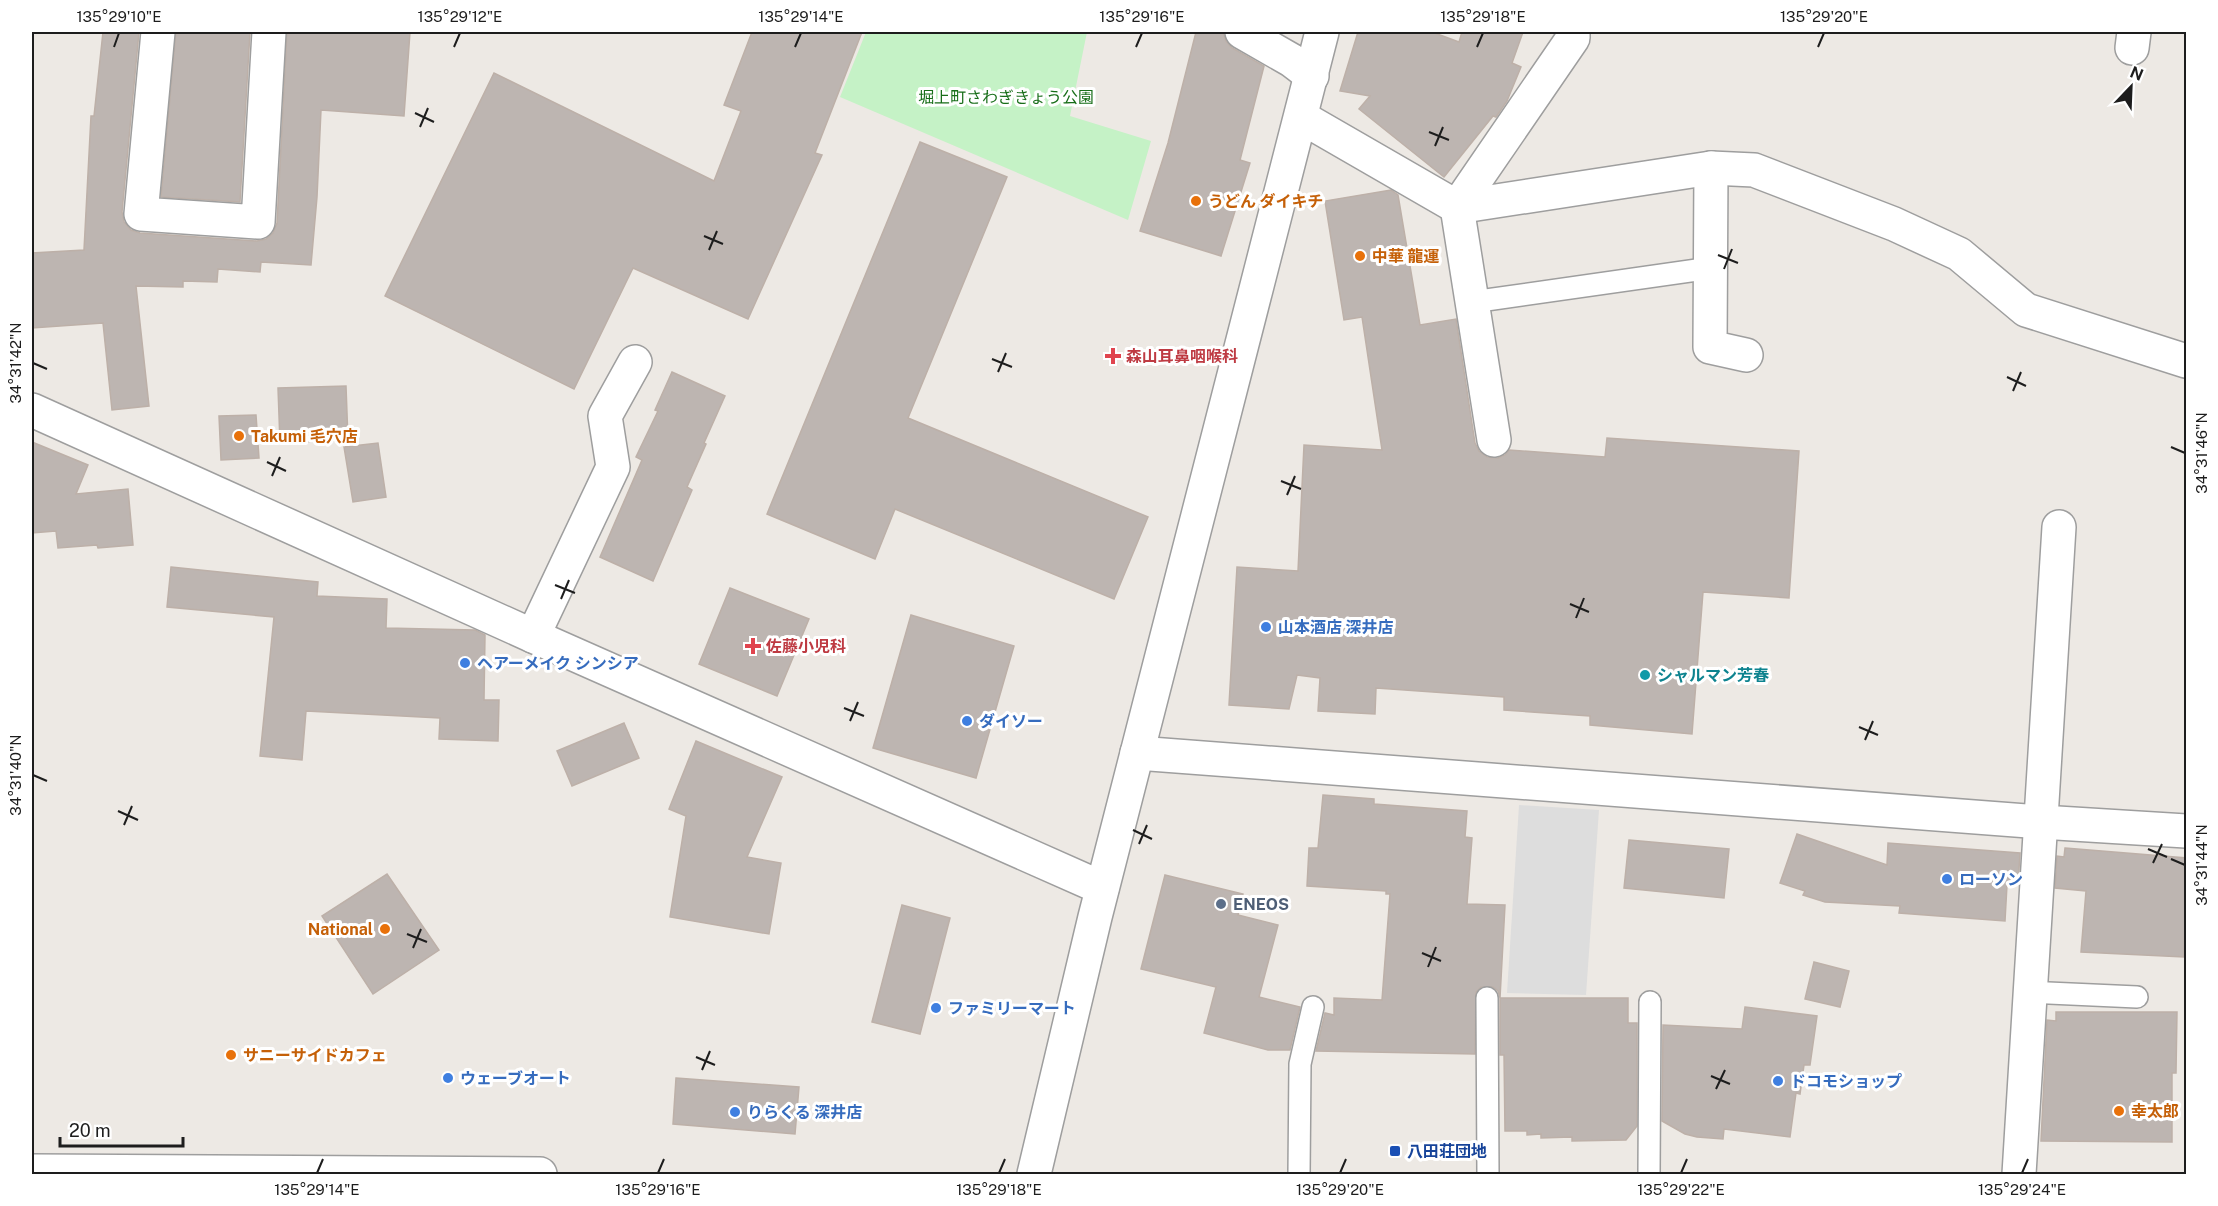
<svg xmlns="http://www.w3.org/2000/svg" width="2218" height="1206" viewBox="0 0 2218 1206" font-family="'Public Sans','Noto Sans JP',sans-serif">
  <rect width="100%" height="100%" fill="#ede9e4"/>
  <path fill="#c5f2c6" d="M 866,32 L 1087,32 L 1070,116 L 1151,141 L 1128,220 L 840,97 Z"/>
  <path fill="#ddd" d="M 1519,805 L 1599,810 L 1586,995 L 1507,993 Z"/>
  <g fill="#bdb5b1" stroke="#bdb0a8" stroke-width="1.5">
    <path d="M 103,32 L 139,32 L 122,212 L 124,222 L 131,230 L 140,233 L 257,241 L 266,239 L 273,233 L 277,223 L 287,32 L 410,32 L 404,116 L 321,110 L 317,197 L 311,265 L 261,262 L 260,272 L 218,269 L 217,282 L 183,281 L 183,287 L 136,286 L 149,406 L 112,410 L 103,323 L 32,328 L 32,253 L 84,250 L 91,116 L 94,116 Z"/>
    <path d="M 176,32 L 250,32 L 240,202 L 161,197 Z"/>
    <path d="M 752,32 L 862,32 L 815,153 L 822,155 L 748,319 L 633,268 L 574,389 L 385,296 L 494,73 L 714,181 L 741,111 L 724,105 Z"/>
    <path d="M 1196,32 L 1223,32 L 1226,41 L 1232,48 L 1264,66 L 1240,160 L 1250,163 L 1221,256 L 1140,231 L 1168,143 Z"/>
    <path d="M 1358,32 L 1432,32 L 1459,42 L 1462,32 L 1523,32 L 1512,63 L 1521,67 L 1507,101 L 1496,117 L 1493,116 L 1444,177 L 1359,109 L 1370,96 L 1340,91 Z"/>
    <path d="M 920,142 L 1007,177 L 908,418 L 1148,517 L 1114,599 L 895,509 L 875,559 L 767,514 Z"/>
    <path d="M 1391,190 L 1398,195 L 1420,325 L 1456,319 L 1475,443 L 1479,451 L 1487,457 L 1498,458 L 1505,455 L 1509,450 L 1605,457 L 1607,438 L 1799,451 L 1789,598 L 1703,592 L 1692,734 L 1590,725 L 1590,716 L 1504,710 L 1504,697 L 1376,688 L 1375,714 L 1318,711 L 1320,678 L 1297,675 L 1289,709 L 1229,705 L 1237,567 L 1298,571 L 1304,445 L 1382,450 L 1362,317 L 1344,320 L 1325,201 Z"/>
    <path d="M 672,372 L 725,396 L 704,443 L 706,444 L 687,487 L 692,490 L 653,581 L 600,557 L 642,460 L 636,457 L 658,411 L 655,410 Z"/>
    <path d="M 346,386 L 348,440 L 280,443 L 278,388 Z"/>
    <path d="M 256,415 L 259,458 L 221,460 L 219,416 Z"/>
    <path d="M 32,442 L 88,465 L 76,494 L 128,489 L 133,545 L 98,548 L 97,545 L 58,548 L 56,531 L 32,533 Z"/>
    <path d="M 378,443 L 386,497 L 353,502 L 344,447 Z"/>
    <path d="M 171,567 L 318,582 L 317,596 L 387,599 L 386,628 L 475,630 L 485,635 L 484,700 L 499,700 L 498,741 L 439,739 L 440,718 L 306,711 L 302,760 L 260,756 L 274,617 L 167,607 Z"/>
    <path d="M 730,588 L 809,619 L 777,696 L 699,664 Z"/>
    <path d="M 911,615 L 1014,646 L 976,778 L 873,748 Z"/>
    <path d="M 624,723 L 639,758 L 572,786 L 557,751 Z"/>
    <path d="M 696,741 L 782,777 L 747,857 L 781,863 L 769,934 L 670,917 L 686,816 L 669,809 Z"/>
    <path d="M 1323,795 L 1374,799 L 1374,804 L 1467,811 L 1465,837 L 1472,838 L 1467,904 L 1505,905 L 1500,998 L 1628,998 L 1628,1023 L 1637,1023 L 1637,1126 L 1626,1140 L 1572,1141 L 1572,1137 L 1541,1138 L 1541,1134 L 1527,1135 L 1527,1131 L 1505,1131 L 1504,1055 L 1500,1055 L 1500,998 L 1498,991 L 1493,987 L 1481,987 L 1476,992 L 1475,1054 L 1316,1051 L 1325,1013 L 1334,1015 L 1334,998 L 1382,1000 L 1390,894 L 1386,894 L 1386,891 L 1307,886 L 1309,848 L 1318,848 Z"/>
    <path d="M 1797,834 L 1887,865 L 1888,843 L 2020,853 L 2018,885 L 2007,885 L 2005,921 L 1899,913 L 1900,906 L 1825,902 L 1803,895 L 1805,891 L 1780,883 Z"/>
    <path d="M 1629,840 L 1729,849 L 1724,898 L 1624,888 Z"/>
    <path d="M 2065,848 L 2187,858 L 2184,957 L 2081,952 L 2086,891 L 2055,888 L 2057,856 L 2064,857 Z"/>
    <path d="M 387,874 L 439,950 L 373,994 L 322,916 Z"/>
    <path d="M 1165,875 L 1243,894 L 1238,915 L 1278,925 L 1259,997 L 1300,1007 L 1290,1050 L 1268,1050 L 1204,1033 L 1216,987 L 1141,969 Z"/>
    <path d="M 902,905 L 950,918 L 920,1034 L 872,1022 Z"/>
    <path d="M 1814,962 L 1849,971 L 1840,1007 L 1805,999 Z"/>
    <path d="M 1745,1007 L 1817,1016 L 1810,1065 L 1804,1065 L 1800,1094 L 1796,1093 L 1790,1137 L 1724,1129 L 1723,1139 L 1697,1137 L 1685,1134 L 1662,1121 L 1663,1025 L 1742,1029 Z"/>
    <path d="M 2056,1012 L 2177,1012 L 2176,1073 L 2172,1073 L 2172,1142 L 2041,1141 L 2047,1020 L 2056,1021 Z"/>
    <path d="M 676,1078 L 799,1087 L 795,1134 L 673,1124 Z"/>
  </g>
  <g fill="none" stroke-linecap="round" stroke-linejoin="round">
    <defs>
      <g id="service">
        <path d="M 1472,302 L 1711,268"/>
        <path d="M 2029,992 L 2137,997"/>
        <path d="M 1487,998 L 1488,1174"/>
        <path d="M 1299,1174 L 1300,1064 L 1313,1007"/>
        <path d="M 1649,1174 L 1650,1002"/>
      </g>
      <g id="minor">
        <path d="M 158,32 L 141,214 L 258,222 L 269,32"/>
        <path d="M 1242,32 L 1291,60 L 1312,76"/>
        <path d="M 2132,48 L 2134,32"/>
        <path d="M 1301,117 L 1457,207 L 1711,168 L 1754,170 L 1894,224 L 1959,254 L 2026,310 L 2186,361"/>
        <path d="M 1711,168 L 1710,347 L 1746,355"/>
        <path d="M 32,410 L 533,636 L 1102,888"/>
        <path d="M 1494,440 L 1457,207 L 1573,38 L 1573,32"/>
        <path d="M 533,636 L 613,467 L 605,416 L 635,362"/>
        <path d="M 1137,753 L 2041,822 L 2186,831"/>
        <path d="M 2019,1174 L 2059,527"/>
      </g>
      <g id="tertiary">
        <path d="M 32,1171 L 540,1174"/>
        <path d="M 1034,1174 L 1095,917 L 1322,32"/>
      </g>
    </defs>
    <use href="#service" stroke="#9e9e9e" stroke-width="24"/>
    <use href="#minor" stroke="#9e9e9e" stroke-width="36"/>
    <use href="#tertiary" stroke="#9e9e9e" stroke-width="36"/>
    <use href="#service" stroke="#fff" stroke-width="21"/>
    <use href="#minor" stroke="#fff" stroke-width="33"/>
    <use href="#tertiary" stroke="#fff" stroke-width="33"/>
  </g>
  <path fill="none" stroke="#1d1d1d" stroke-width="2" d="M 114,47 L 119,33M 454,47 L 460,33M 795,47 L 801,33M 1136,47 L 1142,33M 1477,47 L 1483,33M 1818,47 L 1824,33M 415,113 L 434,122M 420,127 L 428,108M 1429,132 L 1449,140M 1435,146 L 1443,127M 704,236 L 723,244M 709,250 L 717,231M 1718,255 L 1738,263M 1724,269 L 1732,249M 992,359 L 1012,367M 33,363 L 47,369M 998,372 L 1006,353M 2007,377 L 2026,386M 2013,391 L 2021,372M 2171,447 L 2185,453M 267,462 L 286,471M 272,476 L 280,457M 1281,481 L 1301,489M 1287,495 L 1295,476M 555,585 L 575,593M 561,599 L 569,580M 1570,604 L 1589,612M 1576,618 L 1584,598M 844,708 L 864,716M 850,721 L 858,702M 1859,727 L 1878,735M 1865,740 L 1873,721M 33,775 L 47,781M 118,811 L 138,820M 124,825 L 132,806M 1133,830 L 1152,839M 1139,844 L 1147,825M 2148,849 L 2167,857M 2171,859 L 2185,865M 2153,863 L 2162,844M 407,934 L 427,942M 413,948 L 421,929M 1422,953 L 1441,961M 1428,967 L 1436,947M 696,1057 L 715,1065M 702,1070 L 710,1051M 1711,1076 L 1730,1084M 1716,1089 L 1725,1070M 317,1173 L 323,1159M 658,1173 L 664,1159M 999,1173 L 1005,1159M 1340,1173 L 1346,1159M 1681,1173 L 1687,1159M 2022,1173 L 2028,1159"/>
  <g fill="#e8710a" stroke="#fff" stroke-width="2">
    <circle cx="1196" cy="201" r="6"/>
    <circle cx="1360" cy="256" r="6"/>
    <circle cx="239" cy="436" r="6"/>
    <circle cx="385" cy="929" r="6"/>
    <circle cx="231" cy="1055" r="6"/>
    <circle cx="2119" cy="1111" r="6"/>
  </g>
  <g fill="#e0444e" stroke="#fff" stroke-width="2">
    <path d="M1110 347h6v6h6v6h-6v6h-6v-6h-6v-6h6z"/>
    <path d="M750 637h6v6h6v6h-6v6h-6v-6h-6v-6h6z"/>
  </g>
  <g fill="#3f7fe0" stroke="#fff" stroke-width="2">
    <circle cx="1266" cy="627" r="6"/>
    <circle cx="465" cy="663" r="6"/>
    <circle cx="967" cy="721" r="6"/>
    <circle cx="1947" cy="879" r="6"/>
    <circle cx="936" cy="1008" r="6"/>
    <circle cx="448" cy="1078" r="6"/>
    <circle cx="1778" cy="1081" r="6"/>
    <circle cx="735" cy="1112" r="6"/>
  </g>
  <circle fill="#0f9aa8" stroke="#fff" stroke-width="2" cx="1645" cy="675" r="6"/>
  <circle fill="#5c6f8a" stroke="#fff" stroke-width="2" cx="1221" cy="904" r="6"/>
  <rect fill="#1a4fb4" stroke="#fff" stroke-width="2" x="1389" y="1145" width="12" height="12" rx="3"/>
  <g text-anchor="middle" stroke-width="6" stroke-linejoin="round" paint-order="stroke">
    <g font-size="16" fill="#186e19" stroke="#fff">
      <text x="1006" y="103">堀上町さわぎきょう公園</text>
    </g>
    <g font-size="16" font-weight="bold" fill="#c56008" stroke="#fff" text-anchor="start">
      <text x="1208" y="207">うどん ダイキチ</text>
      <text x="1372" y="262">中華 龍運</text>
      <text x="251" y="442">Takumi 毛穴店</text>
      <text x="373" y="935" text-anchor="end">National</text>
      <text x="243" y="1061">サニーサイドカフェ</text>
      <text x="2131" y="1117">幸太郎</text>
    </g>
    <g font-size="16" font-weight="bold" fill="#be3a42" stroke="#fff" text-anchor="start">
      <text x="1126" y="362">森山耳鼻咽喉科</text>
      <text x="766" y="652">佐藤小児科</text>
    </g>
    <g font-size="16" font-weight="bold" fill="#366cbe" stroke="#fff" text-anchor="start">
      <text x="1278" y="633">山本酒店 深井店</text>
      <text x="477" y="669">ヘアーメイク シンシア</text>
      <text x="979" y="727">ダイソー</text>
      <text x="1959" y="885">ローソン</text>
      <text x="948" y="1014">ファミリーマート</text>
      <text x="460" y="1084">ウェーブオート</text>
      <text x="1790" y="1087">ドコモショップ</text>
      <text x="747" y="1118">りらくる 深井店</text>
    </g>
    <g font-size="16" font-weight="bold" fill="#0d838f" stroke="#fff" text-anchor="start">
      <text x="1657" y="681">シャルマン芳春</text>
    </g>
    <g font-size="16" font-weight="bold" fill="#4e5e75" stroke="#fff" text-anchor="start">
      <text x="1233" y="910">ENEOS</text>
    </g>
    <g font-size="16" font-weight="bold" fill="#164399" stroke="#fff" text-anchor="start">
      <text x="1407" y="1157">八田荘団地</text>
    </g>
  </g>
  <rect width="2218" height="1206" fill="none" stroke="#ffffff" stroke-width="66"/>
  <g transform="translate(2131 87) rotate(23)" stroke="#ffffff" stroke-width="4.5" paint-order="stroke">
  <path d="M0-4.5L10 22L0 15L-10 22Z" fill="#1d1d1d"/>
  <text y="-9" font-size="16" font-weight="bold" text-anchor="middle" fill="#1d1d1d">N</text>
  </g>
  <path d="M60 1137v9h123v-9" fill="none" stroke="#1d1d1d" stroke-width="3"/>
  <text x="69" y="1137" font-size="18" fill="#1d1d1d" stroke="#ffffff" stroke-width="4.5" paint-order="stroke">20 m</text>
  <rect x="33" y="33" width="2152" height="1140" fill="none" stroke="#1d1d1d" stroke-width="2"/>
  <g font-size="15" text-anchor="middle" fill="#1d1d1d">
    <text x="119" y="22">135°29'10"E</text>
    <text x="460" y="22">135°29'12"E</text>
    <text x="801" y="22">135°29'14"E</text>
    <text x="1142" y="22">135°29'16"E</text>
    <text x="1483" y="22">135°29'18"E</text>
    <text x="1824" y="22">135°29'20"E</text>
    <text transform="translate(16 363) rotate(-90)" y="5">34°31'42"N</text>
    <text transform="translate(2202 453) rotate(-90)" y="5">34°31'46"N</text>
    <text transform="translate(16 775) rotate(-90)" y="5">34°31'40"N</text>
    <text transform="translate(2202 865) rotate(-90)" y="5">34°31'44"N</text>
    <text x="317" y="1195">135°29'14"E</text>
    <text x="658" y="1195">135°29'16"E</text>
    <text x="999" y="1195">135°29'18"E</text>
    <text x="1340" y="1195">135°29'20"E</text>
    <text x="1681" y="1195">135°29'22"E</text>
    <text x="2022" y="1195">135°29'24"E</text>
  </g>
</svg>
